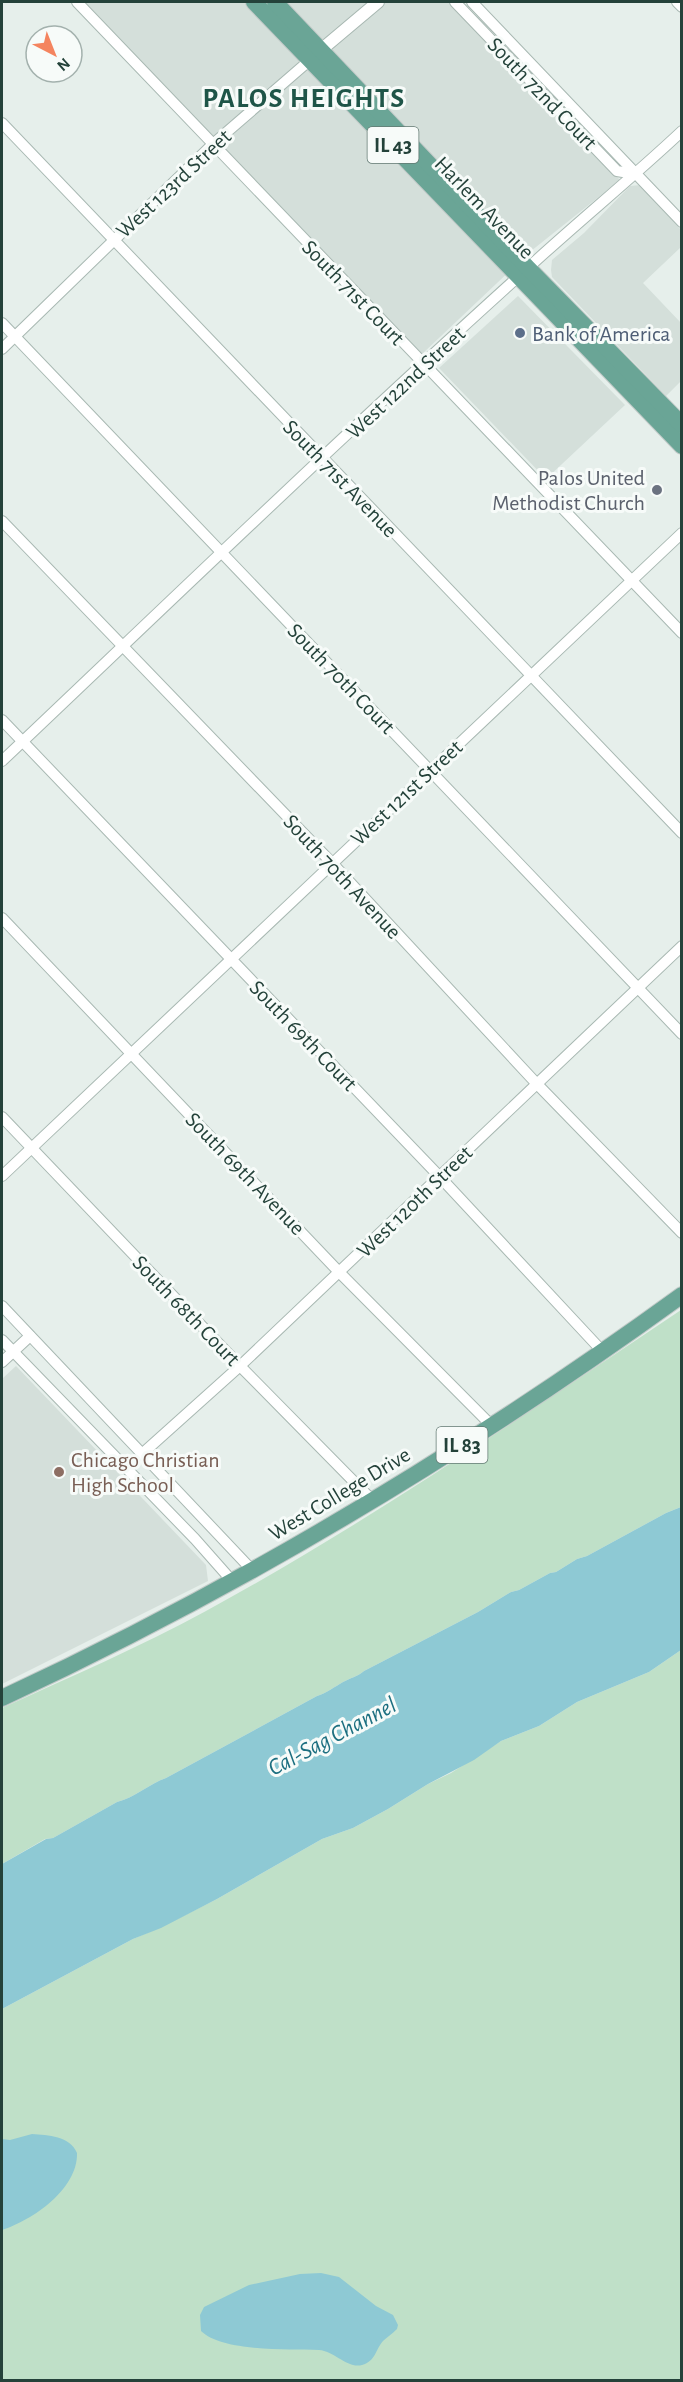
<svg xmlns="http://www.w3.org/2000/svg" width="683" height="2382" viewBox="0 0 683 2382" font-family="'Alegreya Sans',sans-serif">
  <rect width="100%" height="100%" fill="#e6efeb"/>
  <g fill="#d4dfda">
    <path d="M 81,2 L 450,2 L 620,180 L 531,251 L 421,355 Z"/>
    <path d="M 641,185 L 681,230 L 681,247 L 643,283 L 681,323 L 681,381 L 666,396 L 552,277 L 551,270 L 552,260 L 584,233 L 630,186 Z"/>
    <path d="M 518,296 L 625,405 L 546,479 L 439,368 Z"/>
    <path d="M 16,1366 L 206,1565 L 208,1581 L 2,1684 L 2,1379 Z"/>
  </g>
  <g fill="#bfe0c8">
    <path d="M 681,1310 L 681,1507 L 666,1513 L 587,1556 L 577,1559 L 556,1572 L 550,1573 L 519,1590 L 511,1592 L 478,1612 L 364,1671 C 357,1677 350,1678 343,1682 C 334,1687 327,1693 317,1696 L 166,1778 C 149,1784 134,1798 117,1802 L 53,1838 L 45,1839 L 2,1864 L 2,1708 C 70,1677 140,1647 206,1611 C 371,1521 525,1414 681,1310 Z"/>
    <path d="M 681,1650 L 681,2380 L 2,2380 L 2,2009 L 133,1939 L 161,1927 L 217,1899 L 322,1839 L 353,1828 L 388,1809 L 428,1784 L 451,1773 L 501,1741 L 539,1726 L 577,1702 L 649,1672 Z"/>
  </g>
  <g fill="#8ec9d4">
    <path d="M 681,1507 L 681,1650 L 649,1672 L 577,1702 L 539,1726 L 501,1741 L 474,1760 L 428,1784 L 388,1809 L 353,1828 L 322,1839 L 217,1899 L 161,1928 L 133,1939 L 2,2009 L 2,1864 L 46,1839 L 53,1838 L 117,1802 C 134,1798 149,1784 166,1778 L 317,1696 C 327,1693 334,1687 343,1682 C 350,1678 357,1677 364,1671 L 478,1612 L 511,1592 L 519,1590 L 550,1573 L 556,1572 L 577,1559 L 587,1556 L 666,1513 Z"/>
    <path d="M 32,2134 C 48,2135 70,2136 77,2153 C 78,2189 33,2220 2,2230 L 2,2139 L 10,2140 Z"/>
    <path d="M 321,2273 L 339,2277 L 376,2306 L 393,2315 L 398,2325 L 397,2329 C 392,2334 387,2337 383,2341 C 375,2350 376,2361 362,2365 C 348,2369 334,2351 319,2350 C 290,2349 222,2352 201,2331 L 200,2315 L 204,2307 L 249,2285 L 300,2274 Z"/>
  </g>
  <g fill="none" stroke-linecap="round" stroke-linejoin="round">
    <defs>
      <g id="minor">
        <path d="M 77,2 L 682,633"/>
        <path d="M 455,2 L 617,171 L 635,174"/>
        <path d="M 472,2 L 682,222"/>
        <path d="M 677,2 L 682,7"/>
        <path d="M 2,123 L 682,833"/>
        <path d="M 2,323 L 682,1034"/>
        <path d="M 2,349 L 213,144 L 310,60"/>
        <path d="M 2,521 L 332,863 L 536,1083 L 682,1233"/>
        <path d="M 2,720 L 440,1177 L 603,1352"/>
        <path d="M 2,761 C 176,596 350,428 529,267 C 579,221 632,178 682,131"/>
        <path d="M 2,918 L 339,1272 L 492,1426"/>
        <path d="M 2,1117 L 240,1366 L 373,1501"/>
        <path d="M 2,1176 L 682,533"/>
        <path d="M 2,1306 L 253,1571"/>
        <path d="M 2,1340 L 195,1539 L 233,1582"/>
        <path d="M 2,1362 L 30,1336"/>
        <path d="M 143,1453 L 240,1366 L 682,946"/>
      </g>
      <path id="tertiary" d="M 315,55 L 378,2"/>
      <g id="primary">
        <path d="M 254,2 L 682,446"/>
        <path d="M 275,2 L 528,268 L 682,425"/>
        <path d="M 2,1698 C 243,1586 467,1451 682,1295"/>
      </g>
    </defs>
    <use href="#minor" stroke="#a8b8b2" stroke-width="12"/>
    <use href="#tertiary" stroke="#a8b8b2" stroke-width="14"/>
    <use href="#primary" stroke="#c2cac8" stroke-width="18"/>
    <use href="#minor" stroke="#fff" stroke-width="10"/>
    <use href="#tertiary" stroke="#fff" stroke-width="12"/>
    <use href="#primary" stroke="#6aa596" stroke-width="16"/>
  </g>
  <circle fill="#5c6f8a" stroke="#f7fbf9" stroke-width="2" cx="520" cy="333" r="6"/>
  <circle fill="#6b7280" stroke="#f7fbf9" stroke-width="2" cx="657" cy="490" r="6"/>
  <circle fill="#8d6e63" stroke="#f7fbf9" stroke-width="2" cx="59" cy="1472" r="6"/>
  <g text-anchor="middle" stroke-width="6" stroke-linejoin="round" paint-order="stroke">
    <g fill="#f7fbf9" stroke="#637a73" stroke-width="1.5">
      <rect x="367.5" y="127" width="51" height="36" rx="4.5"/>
      <rect x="436.5" y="1427" width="51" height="36" rx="4.5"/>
    </g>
    <g font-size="21" font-weight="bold" fill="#24423a">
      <text x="393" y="152">IL 43</text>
      <text x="462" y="1452">IL 83</text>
    </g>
    <g font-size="22" fill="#24423a" stroke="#f7fbf9">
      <text transform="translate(543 93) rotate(46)" y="8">South 72nd Court</text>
      <text transform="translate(173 183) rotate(-43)" y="8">West 123rd Street</text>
      <text transform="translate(485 207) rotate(46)" y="8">Harlem Avenue</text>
      <text transform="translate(354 292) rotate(46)" y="8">South 71st Court</text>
      <text transform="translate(405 382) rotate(-43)" y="8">West 122nd Street</text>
      <text transform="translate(341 478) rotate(46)" y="8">South 71st Avenue</text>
      <text transform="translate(342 678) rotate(46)" y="8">South 70th Court</text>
      <text transform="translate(406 792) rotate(-43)" y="8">West 121st Street</text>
      <text transform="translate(343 876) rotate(47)" y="8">South 70th Avenue</text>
      <text transform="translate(304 1035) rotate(46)" y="8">South 69th Court</text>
      <text transform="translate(246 1173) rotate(46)" y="8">South 69th Avenue</text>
      <text transform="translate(414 1201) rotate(-44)" y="8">West 120th Street</text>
      <text transform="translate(187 1310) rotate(46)" y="8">South 68th Court</text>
      <text transform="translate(339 1493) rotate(-31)" y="8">West College Drive</text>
    </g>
    <g font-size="22" fill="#4e5e75" stroke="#f7fbf9" text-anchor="start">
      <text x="532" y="341">Bank of America</text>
    </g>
    <g font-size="22" fill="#5b616d" stroke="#f7fbf9" text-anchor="end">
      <text x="645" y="485">Palos United<tspan x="645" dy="25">Methodist Church</tspan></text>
    </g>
    <g font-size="22" fill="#785e54" stroke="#f7fbf9" text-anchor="start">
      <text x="71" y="1467">Chicago Christian<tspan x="71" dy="25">High School</tspan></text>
    </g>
    <g font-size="24" font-style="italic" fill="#1c6f80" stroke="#f7fbf9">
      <text transform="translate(332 1736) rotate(-28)" y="8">Cal-Sag Channel</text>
    </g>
    <g font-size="28" font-weight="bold" letter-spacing="1.5" fill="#1f5548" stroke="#f7fbf9">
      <text x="304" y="107">PALOS HEIGHTS</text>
    </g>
  </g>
  <rect width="683" height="2382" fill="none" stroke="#24423a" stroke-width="6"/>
  <g transform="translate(54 54) rotate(138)"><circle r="28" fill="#f7fbf9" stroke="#a3b1ad" stroke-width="1.5"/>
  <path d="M0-4.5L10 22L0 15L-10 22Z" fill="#f4845f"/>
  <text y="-9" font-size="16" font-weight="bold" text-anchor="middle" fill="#24423a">N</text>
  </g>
</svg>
